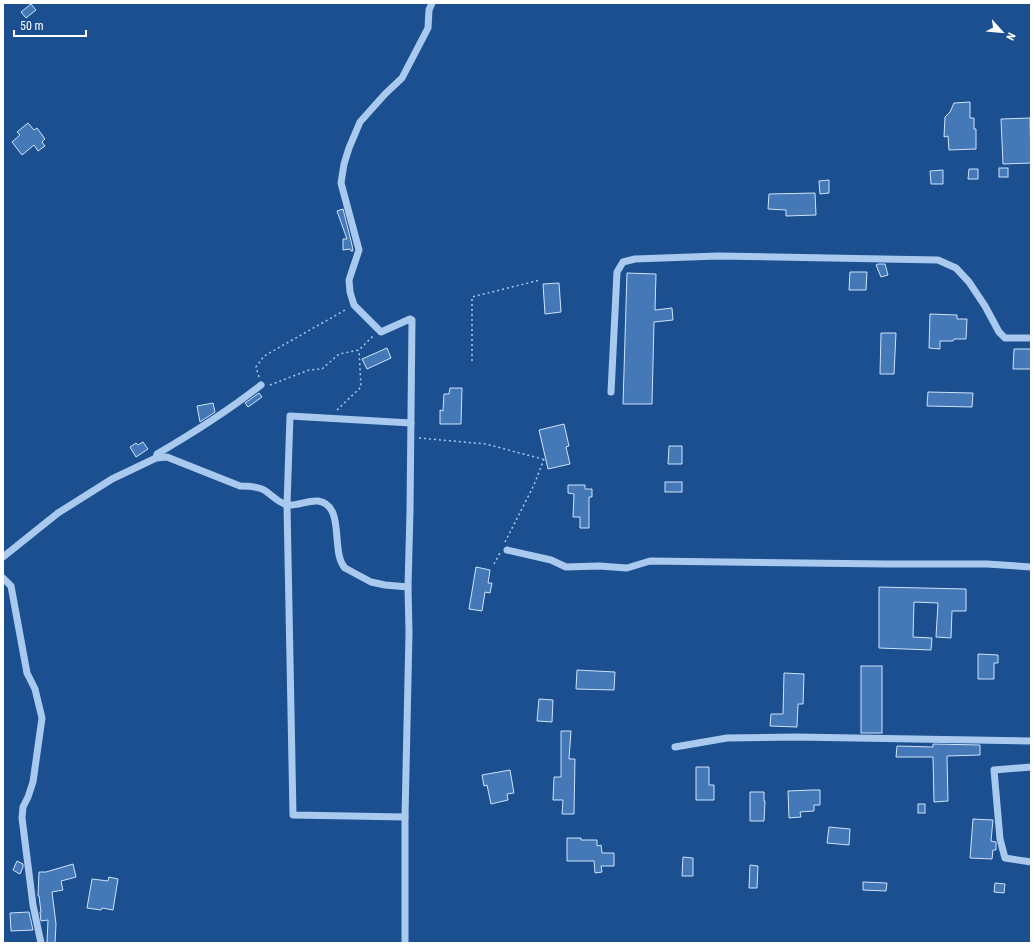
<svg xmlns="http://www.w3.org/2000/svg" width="1034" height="946" viewBox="0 0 1034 946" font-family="'Roboto Condensed',sans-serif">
  <rect width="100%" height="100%" fill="#1b4f8f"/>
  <g fill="#4478b7" stroke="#cfe3fa">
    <path d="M 31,4 L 36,10 L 26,18 L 21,12 Z"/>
    <path d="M 970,102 L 970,118 L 974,118 L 974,129 L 976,129 L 976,149 L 949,150 L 948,136 L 944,137 L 945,117 L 950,112 L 954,103 Z"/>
    <path d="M 1030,118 L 1031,163 L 1003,164 L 1001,119 Z"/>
    <path d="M 28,123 L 34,130 L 37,128 L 45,139 L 42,142 L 45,146 L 38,151 L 34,145 L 22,155 L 12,142 L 20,135 L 17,132 Z"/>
    <rect x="999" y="168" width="9" height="9"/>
    <path d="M 969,169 L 978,169 L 978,179 L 968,179 Z"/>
    <path d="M 943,170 L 943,184 L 931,184 L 930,171 Z"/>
    <path d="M 829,180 L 829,193 L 820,194 L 819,181 Z"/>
    <path d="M 815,193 L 816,215 L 786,216 L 786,210 L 768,209 L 769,194 Z"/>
    <path d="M 343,209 L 352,245 L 353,251 L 351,251 L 350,249 L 343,250 L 343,239 L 347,239 L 337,211 Z"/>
    <path d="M 878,264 L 885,264 L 888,275 L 881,277 L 876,265 Z"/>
    <path d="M 850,272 L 867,272 L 866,290 L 849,290 Z"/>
    <path d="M 627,273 L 656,274 L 655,310 L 672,308 L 673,320 L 654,322 L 652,404 L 623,404 Z"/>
    <path d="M 559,283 L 561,312 L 545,314 L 543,284 Z"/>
    <path d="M 930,314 L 957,315 L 957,319 L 967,319 L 966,339 L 954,339 L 953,341 L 940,341 L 940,349 L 929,348 Z"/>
    <path d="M 881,333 L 896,333 L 894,374 L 880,374 Z"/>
    <path d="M 387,348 L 391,358 L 367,369 L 362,359 Z"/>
    <path d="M 1014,349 L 1031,349 L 1031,369 L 1013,369 Z"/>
    <path d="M 450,388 L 462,388 L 461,424 L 440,424 L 440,410 L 443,411 L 444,394 L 449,394 Z"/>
    <path d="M 928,392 L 973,393 L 972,407 L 927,406 Z"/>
    <path d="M 259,393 L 262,397 L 248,407 L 245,403 Z"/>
    <path d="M 213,403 L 215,412 L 200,422 L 197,406 Z"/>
    <path d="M 564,424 L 569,446 L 566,447 L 570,464 L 548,469 L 539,430 Z"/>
    <path d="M 143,442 L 148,449 L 136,457 L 130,447 L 136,443 L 138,445 Z"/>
    <path d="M 669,446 L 682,446 L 682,464 L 668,464 Z"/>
    <rect x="665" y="482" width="17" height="10"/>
    <path d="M 568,485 L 585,485 L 585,489 L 592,489 L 592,497 L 589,497 L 589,528 L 580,528 L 580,517 L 573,517 L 574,494 L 568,493 Z"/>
    <path d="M 476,567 L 490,570 L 488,583 L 492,583 L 490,593 L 485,592 L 482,611 L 469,609 Z"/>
    <path d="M 879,587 L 966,589 L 966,611 L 952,611 L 951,638 L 936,637 L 938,603 L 914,602 L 913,637 L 932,638 L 931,650 L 879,648 Z"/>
    <path d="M 978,654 L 998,655 L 998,663 L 994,663 L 994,679 L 978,679 Z"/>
    <rect x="861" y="666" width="21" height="67"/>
    <path d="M 577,670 L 615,672 L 614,690 L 576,689 Z"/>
    <path d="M 784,673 L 804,674 L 803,704 L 798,704 L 797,727 L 770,726 L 771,714 L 783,714 Z"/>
    <path d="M 539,699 L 553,700 L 552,722 L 537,721 Z"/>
    <path d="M 561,731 L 571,731 L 569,759 L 575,759 L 574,814 L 562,814 L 563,800 L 553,800 L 554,777 L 561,777 Z"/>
    <path d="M 933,744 L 980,745 L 980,755 L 947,756 L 948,801 L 934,802 L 933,757 L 896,757 L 897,746 L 933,747 Z"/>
    <path d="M 696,767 L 709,767 L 709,785 L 714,785 L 714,800 L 696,800 Z"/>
    <path d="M 510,770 L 514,793 L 507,794 L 508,800 L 491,804 L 487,785 L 484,786 L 482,775 Z"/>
    <path d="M 812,790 L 820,790 L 820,805 L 814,805 L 814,811 L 800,812 L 801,817 L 789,818 L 788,791 Z"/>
    <path d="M 750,792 L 764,792 L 764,801 L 765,801 L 764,821 L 750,821 Z"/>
    <rect x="918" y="804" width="7" height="9"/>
    <path d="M 973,819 L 993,820 L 991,841 L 996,842 L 996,850 L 993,850 L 992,859 L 970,858 Z"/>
    <path d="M 829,827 L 850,829 L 849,845 L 827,843 Z"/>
    <path d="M 567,838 L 581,838 L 581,840 L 597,840 L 597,846 L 601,845 L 602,853 L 614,853 L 614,866 L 601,866 L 602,872 L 595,873 L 594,861 L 567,861 Z"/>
    <path d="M 683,857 L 693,858 L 693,876 L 682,876 Z"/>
    <path d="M 17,861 L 23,864 L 23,867 L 20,874 L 13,870 Z"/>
    <path d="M 73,864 L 76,877 L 61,881 L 63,890 L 52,892 L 56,924 L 55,943 L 47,943 L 48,920 L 41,921 L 40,912 L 41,912 L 39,896 L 38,896 L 39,872 L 46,872 Z"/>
    <path d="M 750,865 L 758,866 L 757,888 L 749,888 Z"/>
    <path d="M 109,877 L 118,879 L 113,910 L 102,908 L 101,910 L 87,908 L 92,879 L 108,881 Z"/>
    <path d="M 863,882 L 887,883 L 886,891 L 863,890 Z"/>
    <path d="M 995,883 L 1005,884 L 1004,893 L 994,892 Z"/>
    <path d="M 29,912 L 33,930 L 11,931 L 10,913 Z"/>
  </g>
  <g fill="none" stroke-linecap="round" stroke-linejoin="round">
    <g stroke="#a9c9ee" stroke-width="1.5" stroke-dasharray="2 3" stroke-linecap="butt">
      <path d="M 472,361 L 472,297 L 540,280"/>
      <path d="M 259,377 L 256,367 L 264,356 L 347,309"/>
      <path d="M 270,385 L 309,370 L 322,369 L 339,354 L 359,350 L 373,336"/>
      <path d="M 337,410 L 361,387 L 359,350"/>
      <path d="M 419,438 L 486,444 L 546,460"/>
      <path d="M 505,542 L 534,485 L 544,459"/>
      <path d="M 494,564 L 500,553"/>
    </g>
    <g stroke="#a9c9ee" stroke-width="7">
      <path d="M 611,392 L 617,272 L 623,262 L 635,259 L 718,256 L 938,260 L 956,268 L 969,282 L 985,306 L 999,332 L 1005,338 L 1031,338"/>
      <path d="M 156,458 L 157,454 C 193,433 228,411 261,385"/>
      <path d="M 507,550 L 551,560 L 566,567 L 599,566 L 627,568 L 650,561 L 887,564 L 987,564 L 1031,567"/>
      <path d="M 3,557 L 58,513 L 112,479 L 156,458 L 167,457 L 240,486 C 248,486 257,486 264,490 C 271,494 279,504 288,505 C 297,506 308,500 318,501 C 346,505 330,552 345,568 L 371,582 L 385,585 L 408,587"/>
      <path d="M 3,578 L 11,586 L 27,673 L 35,689 L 42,718 L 33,782 L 28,797 L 23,807 L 22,818 L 33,905 L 41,943"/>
      <path d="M 675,747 L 727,738 L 796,737 L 1031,741"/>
      <path d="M 1031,767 L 994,770 L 1000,839 L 1005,858 L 1031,862"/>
      <path d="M 405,817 L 293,815 L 287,505 L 290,416 L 411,423"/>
      <path d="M 405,943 L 405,817 L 409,633 L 408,587 L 410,511 L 412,320 L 410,319 L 381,332 L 354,305 L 350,292 L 349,280 L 359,250 L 341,183 L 344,164 L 349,148 L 360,122 L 385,94 L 402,78 L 428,28 L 429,10 L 432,3"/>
    </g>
  </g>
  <rect width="1034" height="946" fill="none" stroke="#ffffff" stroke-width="8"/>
  <g transform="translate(1002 32) rotate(117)" stroke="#1b4f8f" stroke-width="3" paint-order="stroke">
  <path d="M0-3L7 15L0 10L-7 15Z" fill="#ffffff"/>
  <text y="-6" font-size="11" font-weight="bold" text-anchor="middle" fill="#ffffff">N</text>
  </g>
  <path d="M14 30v6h72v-6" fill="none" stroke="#ffffff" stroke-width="2"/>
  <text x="20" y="30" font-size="12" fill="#ffffff" stroke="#1b4f8f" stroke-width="3" paint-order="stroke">50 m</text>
</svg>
